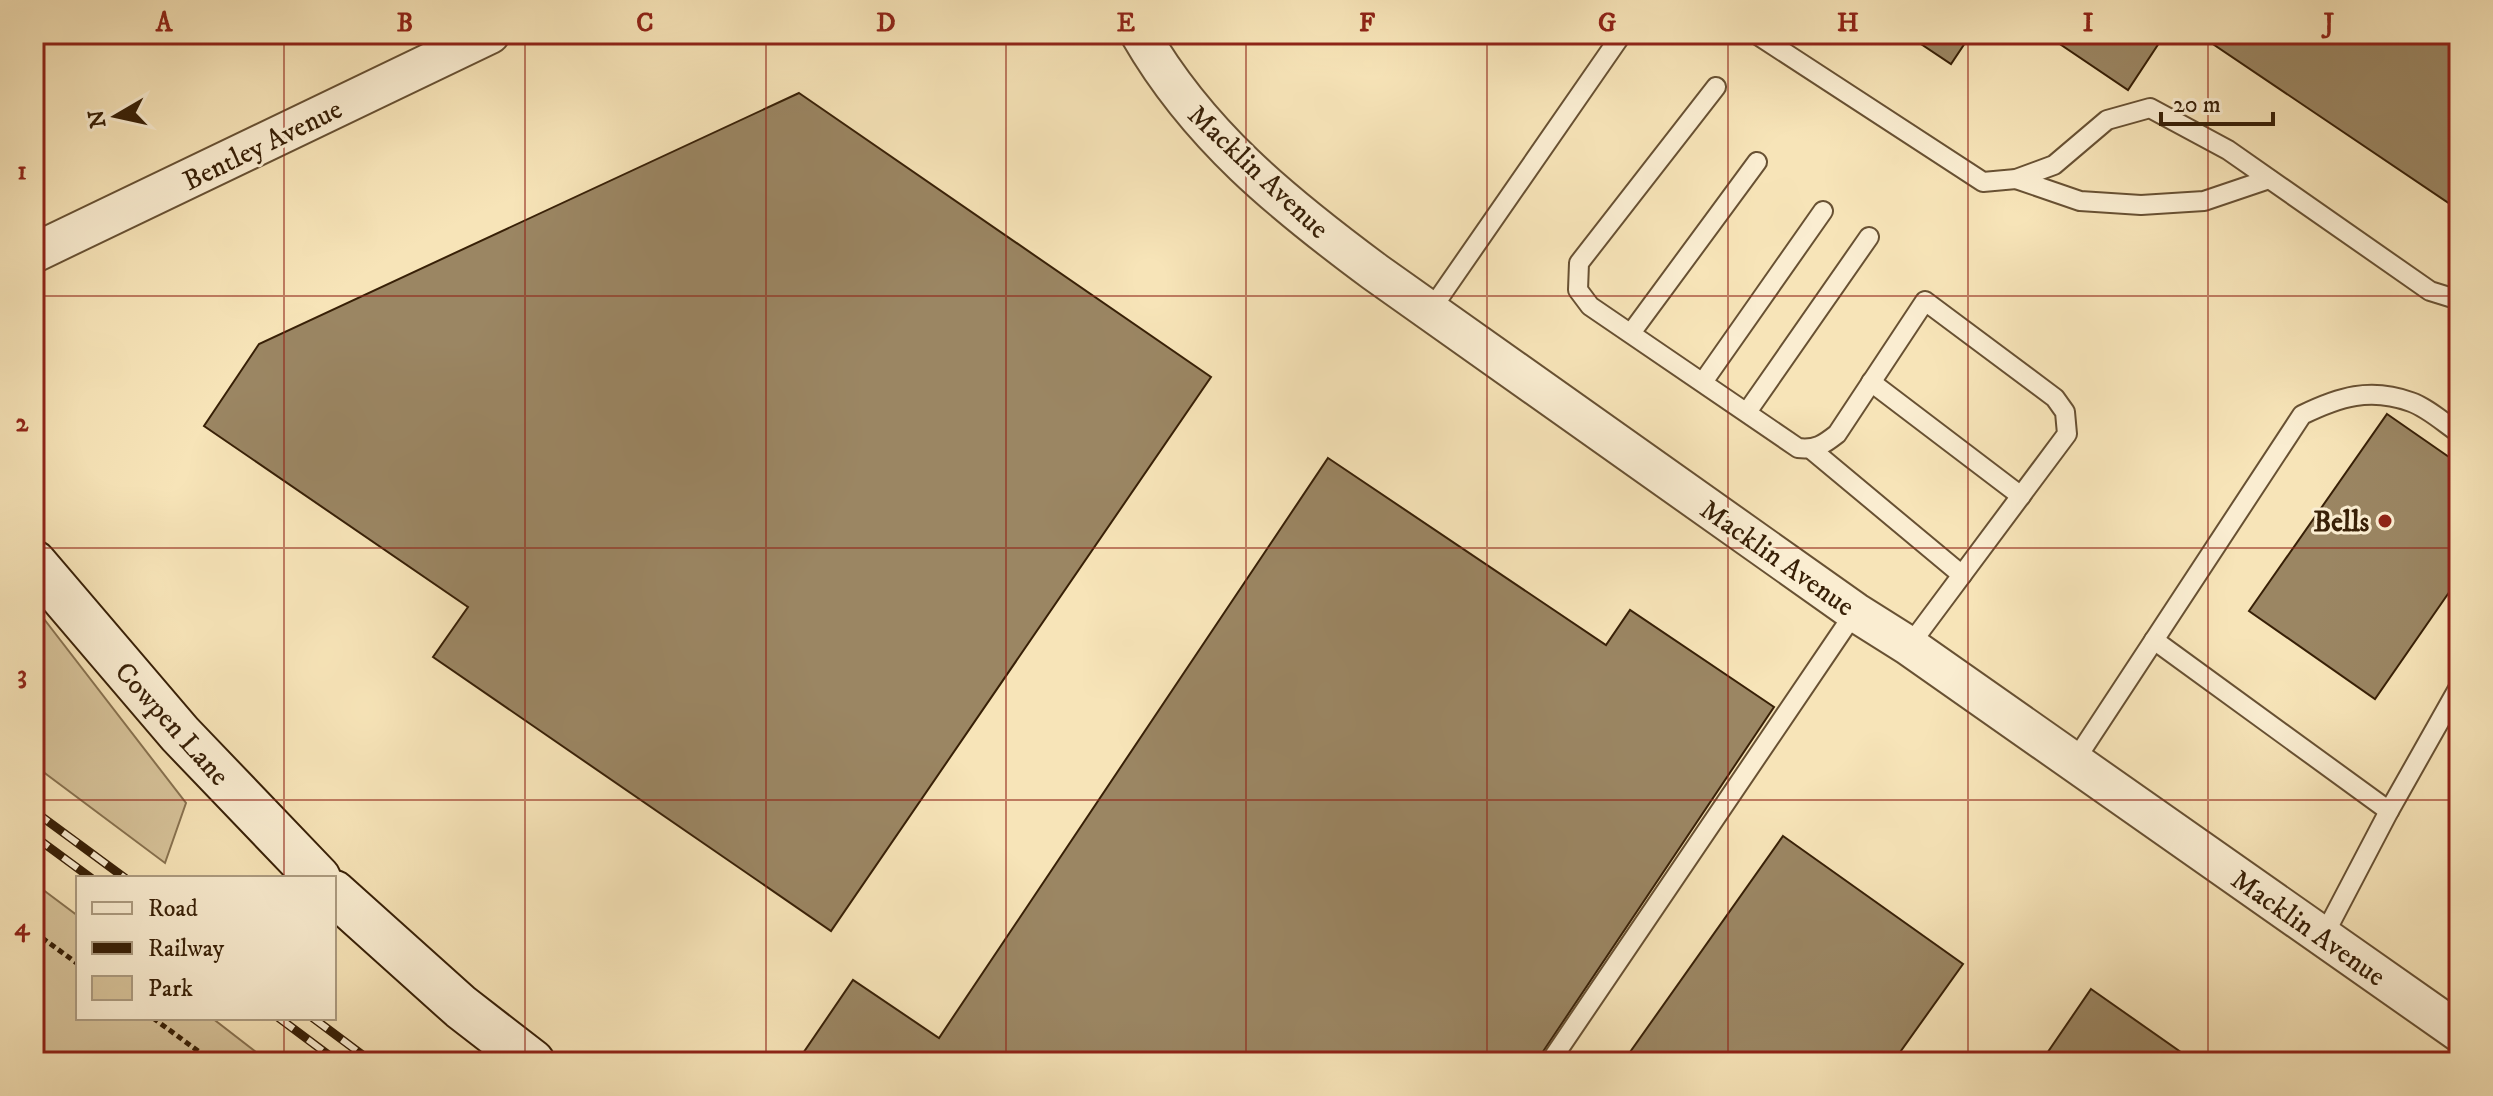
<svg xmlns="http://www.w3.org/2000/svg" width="2493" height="1096" viewBox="0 0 2493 1096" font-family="'IM FELL DW Pica',serif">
  <rect width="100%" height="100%" fill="#f7e4b8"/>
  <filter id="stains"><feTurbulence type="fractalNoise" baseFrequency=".0025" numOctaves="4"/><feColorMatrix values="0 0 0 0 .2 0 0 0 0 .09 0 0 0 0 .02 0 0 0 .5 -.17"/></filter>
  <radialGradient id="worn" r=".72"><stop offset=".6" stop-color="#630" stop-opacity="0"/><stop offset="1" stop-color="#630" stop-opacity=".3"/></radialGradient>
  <g fill="#d7c39a" stroke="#887250" stroke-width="2">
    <path d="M 34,606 L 186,803 L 165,863 L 34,765 Z"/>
    <path d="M 34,883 L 78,916 L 78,1018 L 212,1018 L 269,1062 L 34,1062 Z"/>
  </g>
  <g fill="#9b8663" stroke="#382007" stroke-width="2">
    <path d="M 1906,34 L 1971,34 L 1951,64 Z"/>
    <path d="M 2045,34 L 2165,34 L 2128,90 Z"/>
    <path d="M 2198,34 L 2459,34 L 2459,210 Z"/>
    <path d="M 799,93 L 1211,377 L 831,931 L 433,657 L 468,607 L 204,426 L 259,344 Z"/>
    <path d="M 2387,414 L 2459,464 L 2459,578 L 2375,699 L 2249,611 Z"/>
    <path d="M 1328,458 L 1606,645 L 1630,610 L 1774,707 L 1536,1062 L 797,1062 L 853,980 L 939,1038 Z"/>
    <path d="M 1783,836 L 1963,964 L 1893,1062 L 1623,1062 Z"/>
    <path d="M 2091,989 L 2195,1062 L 2041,1062 Z"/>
  </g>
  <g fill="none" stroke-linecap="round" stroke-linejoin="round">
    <defs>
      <g id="lane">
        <path d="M 1756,34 L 1983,182 L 2016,179 L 2054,165 L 2107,120 L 2150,108 L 2228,150 L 2430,291 L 2459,300"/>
        <path d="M 1716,87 L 1579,263 L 1578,290 L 1590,306 L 1798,448 C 1816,450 1823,445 1837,434 L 1925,301 L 2055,398 L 2065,412 L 2067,434 L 1909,646"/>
        <path d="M 2016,179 L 2080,201 L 2141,205 L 2204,201 L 2269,179"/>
        <path d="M 1430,311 L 1622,34"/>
        <path d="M 1631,333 L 1757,162"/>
        <path d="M 1703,382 L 1823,211"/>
        <path d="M 1871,382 L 2021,496"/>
        <path d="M 1747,412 L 1869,237"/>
        <path d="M 1812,450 L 1962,575"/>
        <path d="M 2154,640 L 2389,811"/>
        <path d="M 2074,762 L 2302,415 C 2339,397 2370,387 2411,402 C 2428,408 2444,423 2459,433"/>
        <path d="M 2323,937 L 2389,811 L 2459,687"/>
        <path d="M 1550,1062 L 1855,612"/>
      </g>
      <g id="street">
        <path d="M 1140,34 C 1198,135 1282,203 1375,272 L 1855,612 L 1909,646 L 2459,1032"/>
        <path d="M 34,253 L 490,34"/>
      </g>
      <g id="secondary">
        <path d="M 34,563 L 180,734 L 318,878"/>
        <path d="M 334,893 L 461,1007 L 532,1062"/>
      </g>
    </defs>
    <use href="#lane" stroke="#685133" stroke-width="22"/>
    <use href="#street" stroke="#685133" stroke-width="42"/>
    <use href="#secondary" stroke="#382007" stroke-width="48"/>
    <g stroke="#382007" stroke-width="5" stroke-dasharray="6 4" stroke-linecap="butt">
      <path d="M 34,932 L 78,964"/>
      <path d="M 153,1018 L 213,1062"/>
    </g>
    <use href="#lane" stroke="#faedd1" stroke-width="18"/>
    <use href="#street" stroke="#faedd1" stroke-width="38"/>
    <use href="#secondary" stroke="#faedd1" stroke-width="44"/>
    <defs>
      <g id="rail">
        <path d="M 34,811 L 125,878"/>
        <path d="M 34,836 L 91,878"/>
        <path d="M 279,1018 L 338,1062"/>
        <path d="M 313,1018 L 372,1062"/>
      </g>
    </defs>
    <use href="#rail" stroke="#382007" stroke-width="9"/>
    <use href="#rail" stroke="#faedd1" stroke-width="6" stroke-dasharray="18" stroke-linecap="butt"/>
  </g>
  <path fill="none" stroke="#8f2418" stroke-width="2" stroke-opacity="0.55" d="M 284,34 L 284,878M 525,34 L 525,1062M 766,34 L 766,1062M 1006,34 L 1006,1062M 1246,34 L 1246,1062M 1487,34 L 1487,1062M 1728,34 L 1728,1062M 1968,34 L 1968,1062M 2208,34 L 2208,1062M 34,296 L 2459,296M 34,548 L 2459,548M 34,800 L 2459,800M 284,1018 L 284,1062"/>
  <circle fill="#8f2418" stroke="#faedd1" stroke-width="3" cx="2385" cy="521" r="8"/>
  <g text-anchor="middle" stroke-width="6" stroke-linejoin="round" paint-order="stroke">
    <g font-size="28" fill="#382007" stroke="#faedd1">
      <text transform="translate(262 144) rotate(-26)" y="10">Bentley Avenue</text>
      <text transform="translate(1259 171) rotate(43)" y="10">Macklin Avenue</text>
      <text transform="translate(1778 557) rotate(35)" y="10">Macklin Avenue</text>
      <text transform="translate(173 723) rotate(48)" y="10">Cowpen Lane</text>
      <text transform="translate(2309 927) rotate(35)" y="10">Macklin Avenue</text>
    </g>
    <g font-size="28" font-weight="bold" fill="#382007" stroke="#faedd1" text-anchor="end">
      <text x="2369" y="531">Bells</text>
    </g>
  </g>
  <rect width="2493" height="1096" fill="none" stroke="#f7e4b8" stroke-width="88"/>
  <rect x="76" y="876" width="260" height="144" fill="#faedd1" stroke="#ac9b80" stroke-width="2"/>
  <rect x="92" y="902" width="40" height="12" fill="#faedd1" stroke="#ac9b80" stroke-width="2"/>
  <text x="148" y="916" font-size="24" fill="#382007">Road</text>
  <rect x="92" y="942" width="40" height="12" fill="#382007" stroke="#ac9b80" stroke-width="2"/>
  <text x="148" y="956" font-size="24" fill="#382007">Railway</text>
  <rect x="92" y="976" width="40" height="24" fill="#d7c39a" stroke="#ac9b80" stroke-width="2"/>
  <text x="148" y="996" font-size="24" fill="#382007">Park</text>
  <g transform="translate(116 116) rotate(261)" stroke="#faedd1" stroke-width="6" paint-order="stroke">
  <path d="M0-6L14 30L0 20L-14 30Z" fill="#382007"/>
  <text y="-12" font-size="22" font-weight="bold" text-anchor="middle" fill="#382007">N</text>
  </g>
  <path d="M2161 112v12h112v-12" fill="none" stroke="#382007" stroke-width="4"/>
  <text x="2173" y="112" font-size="24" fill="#382007" stroke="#faedd1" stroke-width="6" paint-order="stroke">20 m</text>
  <rect x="44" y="44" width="2405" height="1008" fill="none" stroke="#8f2418" stroke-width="3"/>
  <g font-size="26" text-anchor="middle" font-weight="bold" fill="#8f2418">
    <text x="164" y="31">A</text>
    <text x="405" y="31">B</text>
    <text x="645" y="31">C</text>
    <text x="886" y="31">D</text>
    <text x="1126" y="31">E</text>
    <text x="1367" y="31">F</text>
    <text x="1607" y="31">G</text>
    <text x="1848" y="31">H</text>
    <text x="2088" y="31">I</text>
    <text x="2329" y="31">J</text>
    <text x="22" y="179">1</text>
    <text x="22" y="431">2</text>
    <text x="22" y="683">3</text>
    <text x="22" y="935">4</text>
  </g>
  <rect width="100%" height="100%" filter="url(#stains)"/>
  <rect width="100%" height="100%" fill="url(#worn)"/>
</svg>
